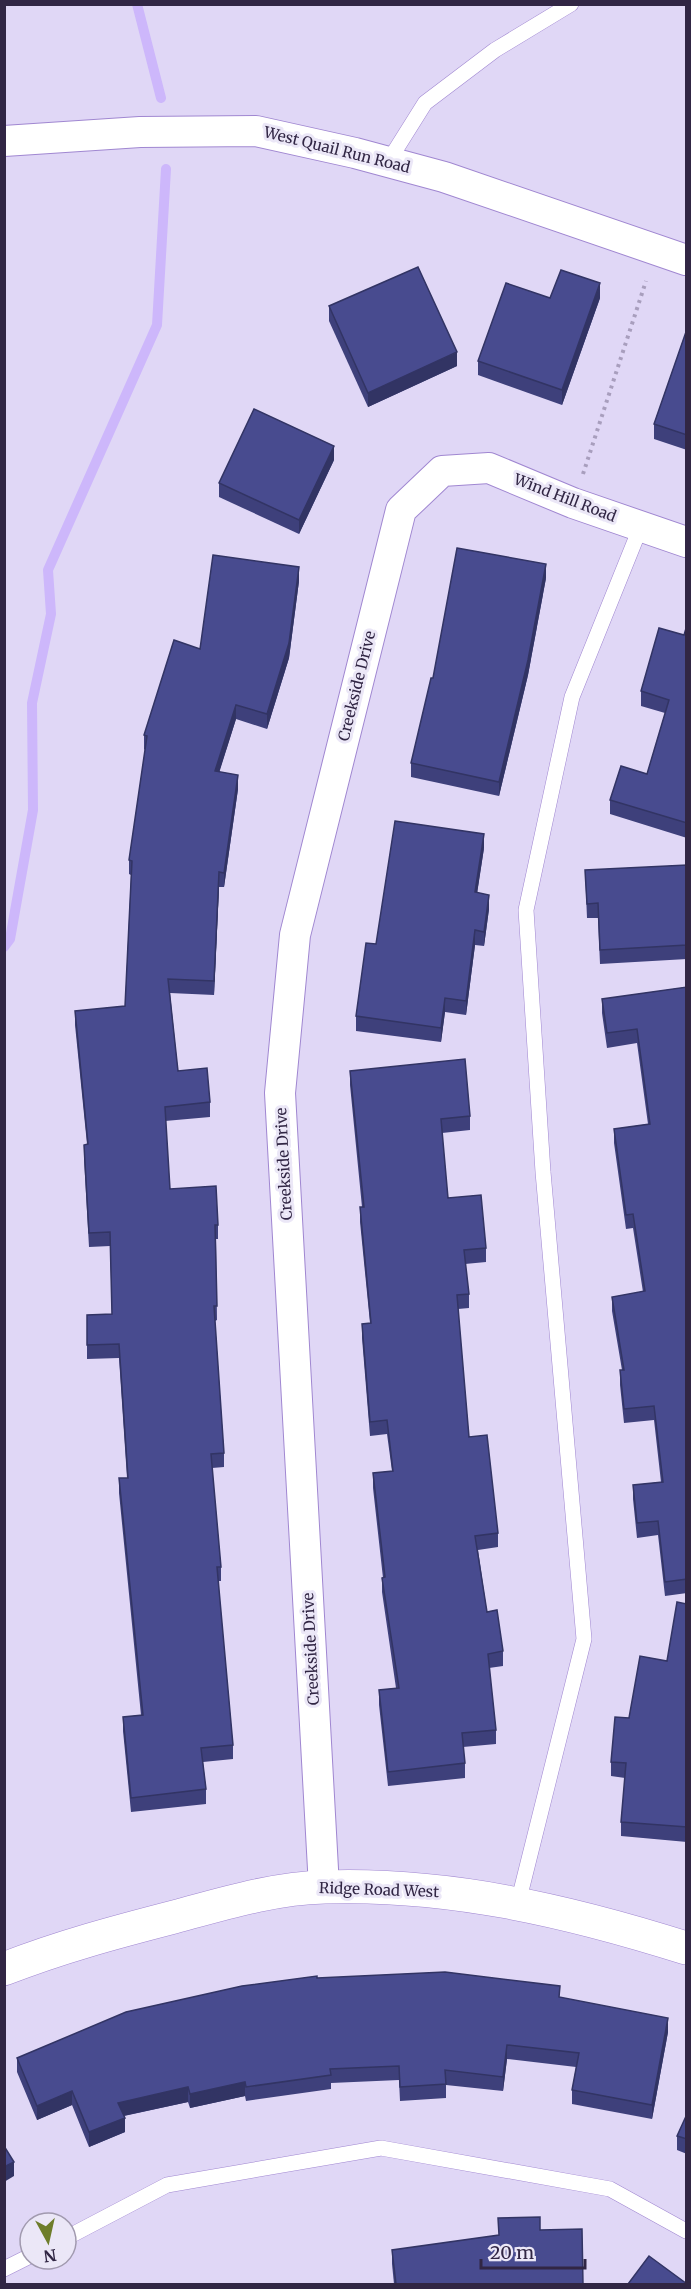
<svg xmlns="http://www.w3.org/2000/svg" width="691" height="2289" viewBox="0 0 691 2289" font-family="Merriweather,serif">
  <rect width="100%" height="100%" fill="#e0d7f6"/>
  <g fill="none" stroke-linecap="round" stroke-linejoin="round">
    <g stroke="#cdb7fb" stroke-width="10">
      <path d="M 137,4 L 161,98"/>
      <path d="M 4,947 L 10,939 L 33,810 L 32,703 L 51,614 L 48,570 L 157,325 L 166,169"/>
    </g>
    <defs>
      <g id="lane">
        <path d="M 388,162 L 425,103 L 495,50 L 571,4"/>
        <path d="M 518,1903 L 584,1639 L 543,1172 L 526,910 L 572,697 L 641,526"/>
        <path d="M 66,2238 L 167,2185 L 381,2148 L 610,2189 L 686,2231"/>
        <path d="M 4,2269 L 30,2256"/>
      </g>
      <g id="street">
        <path d="M 4,141 L 140,132 L 256,131 L 355,153 L 444,177 L 686,260"/>
        <path d="M 324,1887 L 280,1093 L 295,935 L 401,510 L 442,471 L 489,468 L 573,503 L 686,542"/>
      </g>
      <path id="secondary" d="M 4,1969 C 60,1947 116,1932 174,1917 C 222,1904 274,1888 325,1887 C 449,1883 569,1911 686,1948"/>
    </defs>
    <use href="#lane" stroke="#a087d1" stroke-width="16"/>
    <use href="#street" stroke="#a087d1" stroke-width="32"/>
    <use href="#secondary" stroke="#a087d1" stroke-width="34"/>
    <path stroke="#a89ebd" stroke-width="4" stroke-dasharray="3 4.5" stroke-linecap="butt" d="M 583,474 L 646,281"/>
    <use href="#lane" stroke="#fff" stroke-width="15"/>
    <use href="#street" stroke="#fff" stroke-width="30"/>
    <use href="#secondary" stroke="#fff" stroke-width="33"/>
  </g>
  <g fill="#3e407b">
    <path d="M 550,298 L 600,298 L 562,405 L 478,375 L 478,361 Z"/>
    <path d="M 329,306 L 457,366 L 368,407 L 329,321 Z"/>
    <path d="M 687,329 L 687,450 L 654,439 L 654,424 Z"/>
    <path d="M 334,460 L 299,534 L 219,497 L 219,483 Z"/>
    <path d="M 546,578 L 528,675 L 499,796 L 411,777 L 411,763 L 433,678 Z"/>
    <path d="M 299,581 L 289,658 L 267,729 L 236,719 L 219,772 L 238,789 L 224,887 L 219,887 L 214,995 L 170,993 L 178,1071 L 210,1102 L 210,1117 L 165,1121 L 170,1189 L 218,1225 L 218,1239 L 216,1239 L 217,1320 L 215,1321 L 224,1453 L 224,1467 L 212,1468 L 221,1567 L 221,1581 L 218,1581 L 233,1745 L 233,1759 L 203,1762 L 206,1789 L 206,1804 L 131,1812 L 123,1731 L 123,1717 L 141,1715 L 119,1493 L 119,1478 L 127,1478 L 119,1358 L 87,1359 L 87,1315 L 112,1314 L 110,1246 L 89,1247 L 84,1159 L 84,1145 L 87,1144 L 75,1025 L 75,1011 L 125,1006 L 131,875 L 129,874 L 129,860 L 145,750 L 144,749 L 144,735 L 200,649 Z"/>
    <path d="M 687,625 L 687,838 L 610,814 L 610,800 L 647,774 L 665,713 L 641,706 L 641,691 L 684,635 Z"/>
    <path d="M 484,848 L 477,893 L 489,909 L 484,946 L 475,945 L 466,1015 L 445,1012 L 441,1042 L 356,1031 L 356,1016 Z"/>
    <path d="M 687,865 L 687,959 L 600,964 L 598,918 L 587,918 L 585,870 Z"/>
    <path d="M 687,987 L 687,1593 L 665,1596 L 658,1535 L 637,1538 L 633,1499 L 633,1485 L 661,1482 L 654,1420 L 624,1423 L 620,1385 L 620,1370 L 622,1370 L 612,1311 L 612,1297 L 643,1292 L 633,1228 L 626,1229 L 614,1143 L 614,1129 L 648,1124 L 637,1043 L 607,1048 L 602,1013 L 602,999 Z"/>
    <path d="M 350,1071 L 470,1116 L 470,1130 L 442,1133 L 448,1198 L 486,1248 L 486,1262 L 465,1264 L 469,1294 L 469,1308 L 458,1309 L 469,1437 L 498,1533 L 498,1547 L 478,1550 L 487,1612 L 503,1651 L 503,1666 L 489,1668 L 496,1730 L 496,1744 L 463,1747 L 465,1763 L 465,1778 L 388,1786 L 379,1705 L 379,1690 L 396,1688 L 382,1592 L 382,1578 L 383,1578 L 373,1488 L 373,1473 L 392,1471 L 387,1434 L 370,1436 L 362,1338 L 362,1324 L 370,1323 L 360,1222 L 360,1207 L 362,1207 L 350,1085 Z"/>
    <path d="M 687,1604 L 687,1842 L 621,1836 L 621,1822 L 625,1778 L 611,1776 L 611,1762 L 629,1718 L 667,1661 Z"/>
    <path d="M 317,1978 L 560,1997 L 668,2032 L 652,2119 L 572,2104 L 572,2090 L 576,2067 L 507,2059 L 503,2091 L 446,2085 L 446,2098 L 400,2101 L 399,2080 L 331,2083 L 331,2089 L 246,2101 L 245,2096 L 190,2108 L 188,2102 L 124,2116 L 125,2132 L 89,2147 L 72,2105 L 37,2120 L 17,2072 L 17,2058 Z"/>
    <path d="M 687,2114 L 687,2154 L 677,2150 L 677,2136 Z"/>
    <path d="M 540,2230 L 583,2284 L 394,2284 L 392,2264 L 392,2250 Z"/>
  </g>
  <g fill="#323464">
    <path d="M 600,283 L 600,298 L 562,405 L 562,390 Z"/>
    <path d="M 457,352 L 457,366 L 368,407 L 368,393 Z"/>
    <path d="M 334,446 L 334,460 L 299,534 L 299,520 Z"/>
    <path d="M 546,564 L 546,578 L 528,675 L 499,796 L 499,782 Z"/>
    <path d="M 299,567 L 299,581 L 289,658 L 267,729 L 267,714 Z"/>
    <path d="M 236,705 L 236,719 L 215,786 L 215,771 Z"/>
    <path d="M 238,775 L 238,789 L 224,887 L 224,873 Z"/>
    <path d="M 484,834 L 484,848 L 475,907 L 475,892 Z"/>
    <path d="M 219,872 L 219,887 L 214,995 L 214,981 Z"/>
    <path d="M 489,895 L 489,909 L 484,946 L 484,932 Z"/>
    <path d="M 475,930 L 475,945 L 466,1015 L 466,1001 Z"/>
    <path d="M 445,998 L 445,1012 L 441,1042 L 441,1028 Z"/>
    <path d="M 668,2018 L 668,2032 L 652,2119 L 652,2105 Z"/>
    <path d="M 507,2045 L 507,2059 L 503,2091 L 503,2077 Z"/>
    <path d="M 245,2082 L 245,2096 L 190,2108 L 190,2094 Z"/>
    <path d="M 188,2087 L 188,2102 L 118,2117 L 118,2103 Z"/>
    <path d="M 72,2091 L 72,2105 L 37,2120 L 37,2106 Z"/>
    <path d="M 125,2118 L 125,2132 L 89,2147 L 89,2132 Z"/>
    <path d="M 14,2162 L 14,2176 L 4,2182 L 4,2167 Z"/>
  </g>
  <g fill="#484b8f" stroke="#323464" stroke-width="1.5">
    <path d="M 418,267 L 457,352 L 368,393 L 329,306 Z"/>
    <path d="M 561,270 L 600,283 L 562,390 L 478,361 L 506,283 L 550,298 Z"/>
    <path d="M 687,329 L 687,435 L 654,424 Z"/>
    <path d="M 254,409 L 334,446 L 299,520 L 219,483 Z"/>
    <path d="M 457,548 L 546,564 L 528,660 L 499,782 L 411,763 L 431,678 L 433,678 Z"/>
    <path d="M 213,555 L 299,567 L 289,643 L 267,714 L 236,705 L 215,771 L 238,775 L 224,873 L 219,872 L 214,981 L 168,979 L 178,1071 L 207,1068 L 210,1102 L 165,1107 L 170,1189 L 216,1186 L 218,1225 L 215,1225 L 217,1306 L 214,1306 L 224,1453 L 211,1454 L 221,1567 L 217,1567 L 233,1745 L 201,1748 L 206,1789 L 131,1798 L 123,1717 L 143,1715 L 119,1478 L 128,1478 L 119,1344 L 87,1345 L 87,1315 L 112,1314 L 110,1232 L 89,1233 L 84,1145 L 88,1144 L 75,1011 L 125,1006 L 132,861 L 129,860 L 147,736 L 144,735 L 174,640 L 200,649 Z"/>
    <path d="M 687,625 L 687,823 L 610,800 L 621,766 L 647,774 L 669,700 L 641,691 L 659,628 L 684,635 Z"/>
    <path d="M 395,821 L 484,834 L 475,892 L 489,895 L 484,932 L 475,930 L 466,1001 L 445,998 L 441,1028 L 356,1016 L 366,943 L 376,944 Z"/>
    <path d="M 687,865 L 687,945 L 600,950 L 598,903 L 587,904 L 585,870 Z"/>
    <path d="M 687,987 L 687,1579 L 665,1582 L 658,1521 L 637,1523 L 633,1485 L 663,1482 L 654,1406 L 624,1409 L 620,1370 L 624,1370 L 612,1297 L 645,1291 L 633,1214 L 626,1215 L 614,1129 L 650,1124 L 637,1029 L 607,1033 L 602,999 Z"/>
    <path d="M 465,1059 L 470,1116 L 441,1119 L 448,1198 L 481,1195 L 486,1248 L 464,1250 L 469,1294 L 457,1295 L 469,1437 L 487,1435 L 498,1533 L 475,1536 L 487,1612 L 497,1610 L 503,1651 L 488,1654 L 496,1730 L 462,1733 L 465,1763 L 388,1772 L 379,1690 L 399,1688 L 382,1578 L 385,1577 L 373,1473 L 393,1471 L 387,1420 L 370,1422 L 362,1324 L 371,1323 L 360,1207 L 364,1207 L 350,1071 Z"/>
    <path d="M 677,1602 L 687,1604 L 687,1827 L 621,1822 L 626,1763 L 611,1762 L 615,1717 L 629,1718 L 640,1656 L 667,1661 Z"/>
    <path d="M 445,1972 L 560,1986 L 559,1997 L 668,2018 L 652,2105 L 572,2090 L 579,2053 L 507,2045 L 503,2077 L 445,2070 L 446,2084 L 400,2087 L 399,2066 L 330,2069 L 331,2075 L 246,2087 L 245,2082 L 190,2094 L 188,2087 L 118,2103 L 125,2118 L 89,2132 L 72,2091 L 37,2106 L 17,2058 L 126,2012 L 242,1986 L 317,1976 L 317,1978 Z"/>
    <path d="M 687,2114 L 687,2139 L 677,2136 Z"/>
    <path d="M 4,2146 L 14,2162 L 4,2167 Z"/>
    <path d="M 540,2217 L 540,2230 L 582,2229 L 583,2284 L 396,2284 L 392,2250 L 499,2235 L 498,2218 Z"/>
    <path d="M 649,2256 L 687,2284 L 628,2284 Z"/>
  </g>
  <g text-anchor="middle" stroke-width="6" stroke-linejoin="round" paint-order="stroke">
    <g font-size="15" fill="#312644" stroke="#ebe7f7">
      <text transform="translate(337 150) rotate(14)" y="5">West Quail Run Road</text>
      <text transform="translate(565 498) rotate(21)" y="5">Wind Hill Road</text>
      <text transform="translate(357 686) rotate(-76)" y="5">Creekside Drive</text>
      <text transform="translate(284 1164) rotate(-93)" y="5">Creekside Drive</text>
      <text transform="translate(311 1649) rotate(-93)" y="5">Creekside Drive</text>
      <text transform="translate(379 1890) rotate(2)" y="5">Ridge Road West</text>
    </g>
  </g>
  <rect width="691" height="2289" fill="none" stroke="#312644" stroke-width="12"/>
  <g transform="translate(48 2241) rotate(172)"><circle r="28" fill="#ebe7f7" stroke="#a19aaf" stroke-width="1.5"/>
  <path d="M0-4.5L10 22L0 15L-10 22Z" fill="#6e7d2b"/>
  <text y="-9" font-size="16" font-weight="bold" text-anchor="middle" fill="#312644">N</text>
  </g>
  <path d="M481 2259v9h104v-9" fill="none" stroke="#312644" stroke-width="3"/>
  <text x="490" y="2259" font-size="18" fill="#312644" stroke="#ebe7f7" stroke-width="4.5" paint-order="stroke">20 m</text>
</svg>
